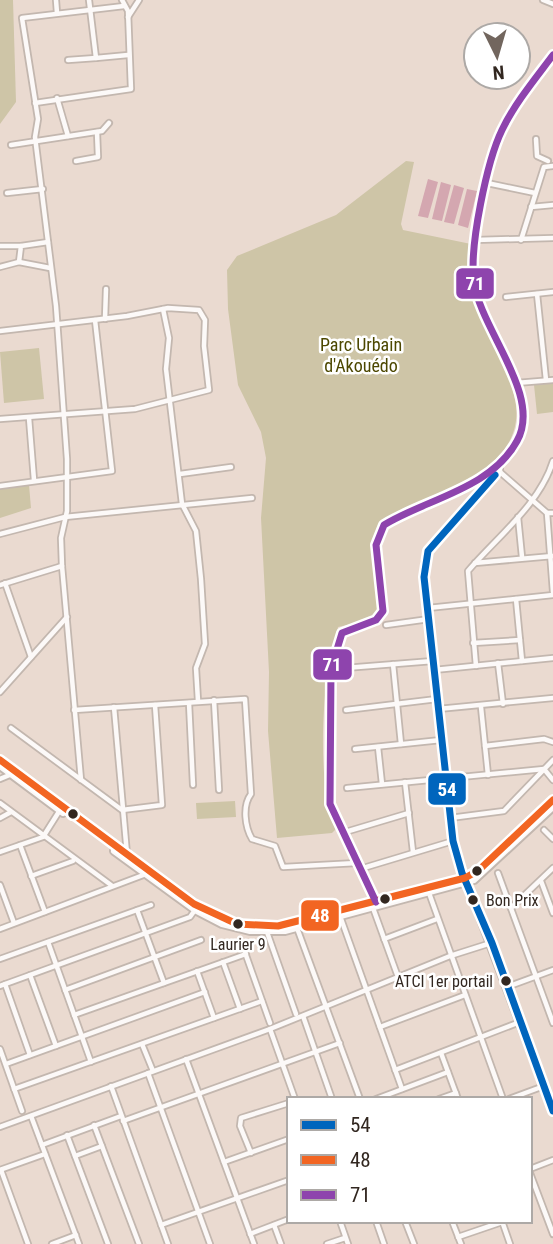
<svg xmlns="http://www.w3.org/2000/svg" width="553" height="1244" viewBox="0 0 553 1244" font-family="'Roboto Condensed',sans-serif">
  <rect width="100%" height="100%" fill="#eadad0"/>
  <g fill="#cec5a7">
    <path d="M 0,0 L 13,0 L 16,102 L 0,124 Z"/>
    <path d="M 406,161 L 414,162 L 401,224 L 403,230 L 471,244 C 470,261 467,280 473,297 C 491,357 553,415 486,468 C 457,491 420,502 386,518 C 362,540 378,580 379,609 L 370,620 L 338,627 C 336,641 330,654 328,669 C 322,713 318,788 336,829 L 332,833 L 277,838 L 268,731 L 269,672 L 261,518 L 266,458 L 261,432 L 238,385 L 228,309 L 227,270 L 237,256 L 336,215 Z"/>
    <path d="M 39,348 L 44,399 L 4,403 L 0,352 Z"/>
    <path d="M 553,383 L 553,412 L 537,414 L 534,385 Z"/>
    <path d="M 29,485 L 31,508 L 0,518 L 0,489 Z"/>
    <path d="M 235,801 L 236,817 L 197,819 L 196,803 Z"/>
  </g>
  <g fill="#d4a7b0">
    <path d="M 428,179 L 438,182 L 428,218 L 418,216 Z"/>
    <path d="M 441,182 L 451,185 L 442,221 L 432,219 Z"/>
    <path d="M 454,185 L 464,188 L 454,224 L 444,222 Z"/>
    <path d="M 467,189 L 477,191 L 468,228 L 458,225 Z"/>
  </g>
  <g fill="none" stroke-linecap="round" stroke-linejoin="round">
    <defs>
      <g id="street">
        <path d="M 56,0 L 57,13"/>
        <path d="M 89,0 L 96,58 L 128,55"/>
        <path d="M 543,0 L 553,4"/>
        <path d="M 128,17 L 139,0"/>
        <path d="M 68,60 L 96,58"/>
        <path d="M 57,98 L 68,136"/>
        <path d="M 35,103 L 131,89 L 128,11 L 122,0"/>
        <path d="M 536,139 L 537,156 L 548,161"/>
        <path d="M 11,145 L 102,131 L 109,123"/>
        <path d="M 76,161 L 98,157 L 97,132"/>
        <path d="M 487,183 L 535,193"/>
        <path d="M 7,193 L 43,189"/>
        <path d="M 531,207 L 553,205"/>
        <path d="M 475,240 L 553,238"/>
        <path d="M 521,240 L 544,167 L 553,166"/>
        <path d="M 0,246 L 21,246"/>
        <path d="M 19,262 L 21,246 L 48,242"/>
        <path d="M 0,267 L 19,262 L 50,268"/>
        <path d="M 537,294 L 546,380"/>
        <path d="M 506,297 L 553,292"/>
        <path d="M 163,309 L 169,338 L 166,369 L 182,504 L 196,531 L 201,579 L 205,644 L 196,668 L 198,701"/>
        <path d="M 105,319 L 106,289"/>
        <path d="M 0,331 L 127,316 L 168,308 L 199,310 L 205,320 L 204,346 L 209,390 L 135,409 L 0,419"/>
        <path d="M 516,383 L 553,380"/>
        <path d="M 29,418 L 34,480"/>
        <path d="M 500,472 L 547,513 L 553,513"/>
        <path d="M 180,474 L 231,467"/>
        <path d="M 0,486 L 112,471 L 95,320"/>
        <path d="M 547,513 L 553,592"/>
        <path d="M 518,517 L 522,557"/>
        <path d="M 0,534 L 65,517 L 252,498"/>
        <path d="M 475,563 L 553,556"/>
        <path d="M 5,583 L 31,657"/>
        <path d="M 0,585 L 62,566"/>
        <path d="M 516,599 L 522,661"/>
        <path d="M 428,608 L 553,595"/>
        <path d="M 386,625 L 429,619"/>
        <path d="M 473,643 L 520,640"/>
        <path d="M 498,663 L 503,704"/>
        <path d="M 393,664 L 401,744"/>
        <path d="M 476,666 L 468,571 C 497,537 540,504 553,461"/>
        <path d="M 345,668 L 433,661"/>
        <path d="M 434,670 L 553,658"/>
        <path d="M 0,692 L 67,617"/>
        <path d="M 214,700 L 219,790"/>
        <path d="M 189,703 L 193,785"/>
        <path d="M 114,707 L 127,854"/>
        <path d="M 481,707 L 485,746 L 544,739 L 553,742"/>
        <path d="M 438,709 L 553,698"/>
        <path d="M 74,710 L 245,699 L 251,794 C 242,806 245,827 252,839 L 275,846 L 283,867 L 357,863"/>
        <path d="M 346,710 L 437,699"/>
        <path d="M 11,728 L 122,810 L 162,805 L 155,705"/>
        <path d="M 485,746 L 488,775"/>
        <path d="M 378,747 L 382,784"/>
        <path d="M 355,749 L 441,740"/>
        <path d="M 0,779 L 12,774"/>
        <path d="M 81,780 L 62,566 L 61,538 L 67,511 L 67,459 L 56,306 L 35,137 L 38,119 L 22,18 L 124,6"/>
        <path d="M 405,782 L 413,852"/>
        <path d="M 347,788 L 544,769 L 553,780"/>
        <path d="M 0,803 L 111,885"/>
        <path d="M 0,818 L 11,812"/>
        <path d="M 450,818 L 504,811 L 553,760"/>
        <path d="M 544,830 L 553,839"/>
        <path d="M 342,833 L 409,813"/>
        <path d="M 20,845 L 45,912"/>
        <path d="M 0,852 L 43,837 L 60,810"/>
        <path d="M 360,869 L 453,841"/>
        <path d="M 498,873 L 553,1023"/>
        <path d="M 31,876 L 73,861"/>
        <path d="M 465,878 L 453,841 L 445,783 L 424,563 L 433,545 L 500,472 L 500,462"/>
        <path d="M 541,881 L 553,913"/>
        <path d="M 0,885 L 14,923"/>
        <path d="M 429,893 L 503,1099"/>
        <path d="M 376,901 L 330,804 L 331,669 L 342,633 L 376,620 L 383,611 L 376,545 L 384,525 C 426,499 491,489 517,441 C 543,395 479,328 474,281 C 469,247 487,161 502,130 C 515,103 535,79 553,55"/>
        <path d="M 373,908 L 398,977"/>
        <path d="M 511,908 L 553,868"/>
        <path d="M 137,910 L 164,983"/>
        <path d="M 340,916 L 402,1089"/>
        <path d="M 297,928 L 360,1099"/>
        <path d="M 0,929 L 146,874"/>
        <path d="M 267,932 L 296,1014"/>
        <path d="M 384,939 L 437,919"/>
        <path d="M 48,942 L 91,1062"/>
        <path d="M 242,944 L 270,1023"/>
        <path d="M 0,959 L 151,905"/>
        <path d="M 223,962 L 240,1009"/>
        <path d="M 197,971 L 214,1018"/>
        <path d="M 30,975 L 56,1046"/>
        <path d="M 5,984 L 30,1055"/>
        <path d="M 0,986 L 190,917 L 195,910"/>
        <path d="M 507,987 L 553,970"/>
        <path d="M 65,990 L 201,940"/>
        <path d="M 74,1015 L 246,954"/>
        <path d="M 303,1016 L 332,1099"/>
        <path d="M 380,1027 L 465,995"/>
        <path d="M 270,1029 L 295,1099"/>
        <path d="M 142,1044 L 153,1071"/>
        <path d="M 0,1049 L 22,1111"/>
        <path d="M 441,1053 L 458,1099"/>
        <path d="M 186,1059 L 254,1244"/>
        <path d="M 6,1064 L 205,992"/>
        <path d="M 395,1070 L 520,1022"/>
        <path d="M 148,1073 L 210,1244"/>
        <path d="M 111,1086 L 168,1244"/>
        <path d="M 14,1089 L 262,1001"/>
        <path d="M 376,1099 L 448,1072"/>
        <path d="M 439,1099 L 456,1093"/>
        <path d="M 509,1099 L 544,1086"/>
        <path d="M 31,1116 L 79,1244"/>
        <path d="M 123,1121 L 340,1043"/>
        <path d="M 94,1125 L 139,1244"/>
        <path d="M 0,1127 L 270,1029 L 450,956 L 491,943"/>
        <path d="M 67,1135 L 108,1244"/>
        <path d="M 42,1145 L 121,1116"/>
        <path d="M 251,1153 L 240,1126 L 241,1118 L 289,1103"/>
        <path d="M 75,1156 L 102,1146"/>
        <path d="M 224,1162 L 289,1139"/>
        <path d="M 530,1169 L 553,1160"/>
        <path d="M 0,1170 L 45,1154"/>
        <path d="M 1,1170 L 28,1244"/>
        <path d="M 530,1173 L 553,1234"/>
        <path d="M 340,1221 L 348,1244"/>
        <path d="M 376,1221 L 384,1244"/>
        <path d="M 405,1221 L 414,1244"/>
        <path d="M 452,1221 L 461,1244"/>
        <path d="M 502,1221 L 510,1244"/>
        <path d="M 161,1225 L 289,1180"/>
        <path d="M 274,1225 L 281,1244"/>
        <path d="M 250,1234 L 289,1219"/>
        <path d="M 458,1237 L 502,1222"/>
        <path d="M 52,1244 L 76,1235"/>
        <path d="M 327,1244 L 345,1238"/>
      </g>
      <g id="secondary">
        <path d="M 0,760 L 194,904 L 237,924 L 278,926 L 465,878 L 479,870 L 553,800"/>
        <path d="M 0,766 L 63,813"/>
        <path d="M 114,851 L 195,910 L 222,924 L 250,931 L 285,931 L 474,880 L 553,807"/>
        <path d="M 466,880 L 553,1111"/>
      </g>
    </defs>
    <use href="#street" stroke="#c3b7af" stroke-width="8"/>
    <use href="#secondary" stroke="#c3b7af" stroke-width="10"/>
    <use href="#street" stroke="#fcf9f8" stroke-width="4.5"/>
    <use href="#secondary" stroke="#fcf9f8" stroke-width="6"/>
    <defs>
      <path id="bus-1" d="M 495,475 L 428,551 L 424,577 L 453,841 L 462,873 L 492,943 L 553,1111"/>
      <path id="bus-2" d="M 0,760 L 194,904 L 237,924 L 278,926 L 465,878 L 479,870 L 553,800"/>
      <path id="bus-3" d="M 376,902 L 330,804 L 331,669 L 342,633 L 376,620 L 383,611 L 376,545 L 384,525 C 426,499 491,489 517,441 C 543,395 479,328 474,281 C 469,247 487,161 502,130 C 515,103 535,79 553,55"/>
    </defs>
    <use href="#bus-1" stroke="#fff" stroke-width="12"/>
    <use href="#bus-2" stroke="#fff" stroke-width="12"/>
    <use href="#bus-3" stroke="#fff" stroke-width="12"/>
    <use href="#bus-1" stroke="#0065bd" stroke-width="7"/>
    <use href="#bus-2" stroke="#f26522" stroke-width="7"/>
    <use href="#bus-3" stroke="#8e44ad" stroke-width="7"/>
  </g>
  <g fill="#322720" stroke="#fff" stroke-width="2.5">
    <circle cx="73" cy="814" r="6"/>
    <circle cx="477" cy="871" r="6"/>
    <circle cx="385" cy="899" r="6"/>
    <circle cx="473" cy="900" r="6"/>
    <circle cx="238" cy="924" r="6"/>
    <circle cx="506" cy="981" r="6"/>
  </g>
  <g text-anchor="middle" stroke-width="5" stroke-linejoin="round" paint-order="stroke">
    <g font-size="16" fill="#322720" stroke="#fff" text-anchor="start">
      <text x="486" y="906">Bon Prix</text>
      <text x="238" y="950" text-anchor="middle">Laurier 9</text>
      <text x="493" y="987" text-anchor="end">ATCI 1er portail</text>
    </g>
    <g font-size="18" fill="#4c4700" stroke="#fff">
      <text x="361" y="351">Parc Urbain<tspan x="361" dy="21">d'Akouédo</tspan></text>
    </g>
  </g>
  <g stroke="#fff" stroke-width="2.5">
    <rect x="455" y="267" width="40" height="33" rx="7" fill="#8e44ad"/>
    <rect x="312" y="648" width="41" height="33" rx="7" fill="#8e44ad"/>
    <rect x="427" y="772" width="40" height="34" rx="7" fill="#0065bd"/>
    <rect x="300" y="899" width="40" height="33" rx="7" fill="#f26522"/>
  </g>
  <g font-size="19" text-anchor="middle" font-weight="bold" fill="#fff">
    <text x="475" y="290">71</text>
    <text x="332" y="671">71</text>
    <text x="447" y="796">54</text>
    <text x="320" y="922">48</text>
  </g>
  <rect x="287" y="1097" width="245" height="126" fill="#ffffff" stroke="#ada9a6" stroke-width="2"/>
  <rect x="301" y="1120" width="35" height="10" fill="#0065bd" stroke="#ada9a6" stroke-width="2"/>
  <text x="350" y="1132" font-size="21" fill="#322720">54</text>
  <rect x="301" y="1155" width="35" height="10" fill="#f26522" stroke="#ada9a6" stroke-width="2"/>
  <text x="350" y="1167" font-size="21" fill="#322720">48</text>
  <rect x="301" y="1190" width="35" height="10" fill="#8e44ad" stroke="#ada9a6" stroke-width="2"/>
  <text x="350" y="1202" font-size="21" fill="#322720">71</text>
  <g transform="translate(497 56) rotate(175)"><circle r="33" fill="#ffffff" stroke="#ada9a6" stroke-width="2"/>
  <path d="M0-5L12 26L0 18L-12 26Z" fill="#72665e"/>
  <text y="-10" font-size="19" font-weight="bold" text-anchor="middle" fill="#322720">N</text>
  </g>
</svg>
